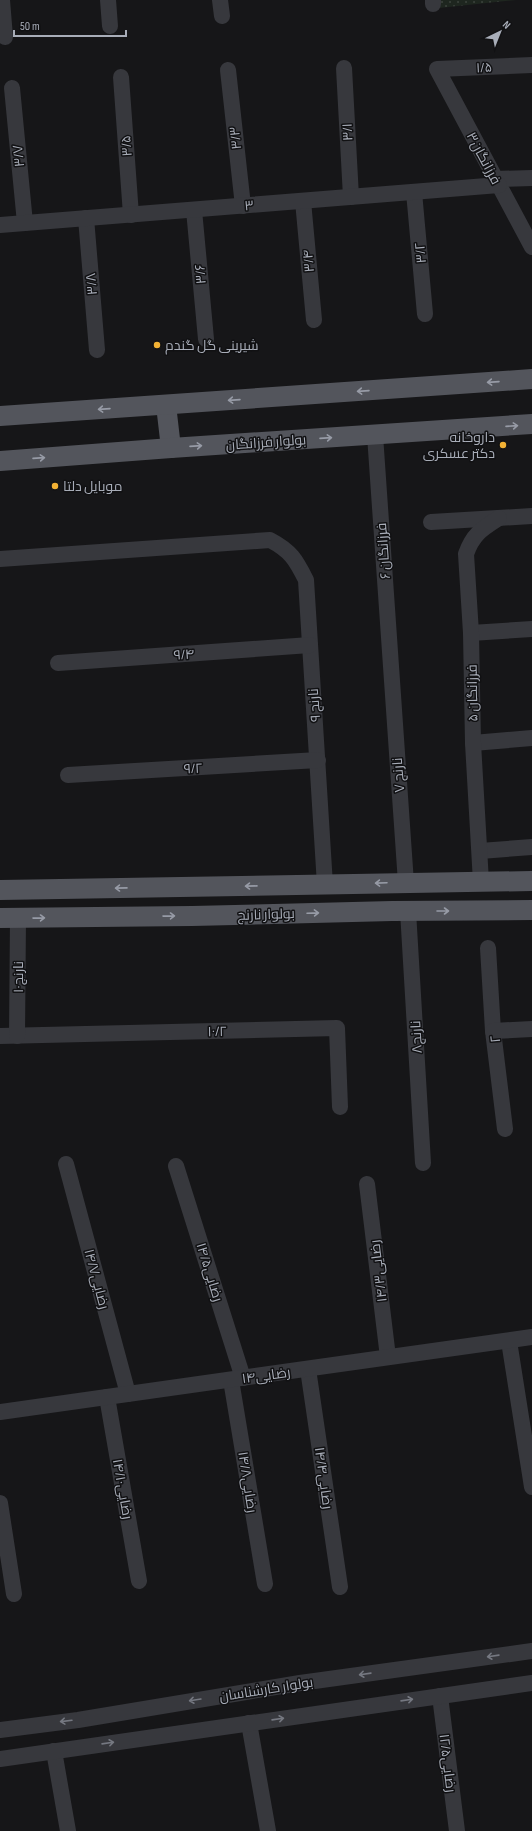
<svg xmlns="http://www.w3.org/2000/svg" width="532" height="1831" viewBox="0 0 532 1831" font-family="'Sofia Sans Condensed',Cairo,sans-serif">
  <defs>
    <pattern id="park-dots" width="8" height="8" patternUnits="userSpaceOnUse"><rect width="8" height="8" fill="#1e261f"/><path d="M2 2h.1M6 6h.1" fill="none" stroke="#3c433d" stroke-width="1.8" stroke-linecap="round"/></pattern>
  </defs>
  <rect width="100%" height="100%" fill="#161618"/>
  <path fill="url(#park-dots)" d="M 439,0 L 516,0 L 439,8 Z"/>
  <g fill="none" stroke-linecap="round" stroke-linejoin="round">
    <g stroke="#37383d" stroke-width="16">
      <path d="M 2,0 L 5,37"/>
      <path d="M 108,0 L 110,26"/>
      <path d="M 220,0 L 222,16"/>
      <path d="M 433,0 L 433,4"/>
      <path d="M 532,65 L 437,69 L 532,247"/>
      <path d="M 344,68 L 351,197"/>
      <path d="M 228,70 L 243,206"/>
      <path d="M 121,77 L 131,215"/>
      <path d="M 12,88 L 25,223"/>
      <path d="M 495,179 L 532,178"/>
      <path d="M 414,192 L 425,314"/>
      <path d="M 303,201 L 314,320"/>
      <path d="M 194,210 L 206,339"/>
      <path d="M 86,218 L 97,350"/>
      <path d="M 0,225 L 499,185"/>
      <path d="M 375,435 L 406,883"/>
      <path d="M 431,522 L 532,516"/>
      <path d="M 0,559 L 270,540 C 291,551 296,560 306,580 L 325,885"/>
      <path d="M 471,633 L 532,629"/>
      <path d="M 58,663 L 310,645"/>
      <path d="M 473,743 L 532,738"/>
      <path d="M 68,775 L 318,760"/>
      <path d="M 480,851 L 532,847"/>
      <path d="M 481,882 L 473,743 L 471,633 L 466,554 C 473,534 482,529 499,518"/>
      <path d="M 408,911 L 423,1163"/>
      <path d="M 488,948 L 493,1031 L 505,1129"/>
      <path d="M 493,1031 L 532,1029"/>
      <path d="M 0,1036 L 337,1028 L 340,1107"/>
      <path d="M 17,1036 L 18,918"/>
      <path d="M 66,1164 L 128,1394"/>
      <path d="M 176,1166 L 243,1378"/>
      <path d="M 367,1184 L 388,1357"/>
      <path d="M 509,1341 L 532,1487"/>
      <path d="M 308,1369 L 340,1587"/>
      <path d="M 231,1380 L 265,1584"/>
      <path d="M 107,1397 L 139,1581"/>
      <path d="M 0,1412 L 532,1337"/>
      <path d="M 0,1503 L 14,1594"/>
      <path d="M 440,1696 L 457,1831"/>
      <path d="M 249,1723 L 268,1831"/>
      <path d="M 0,1730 L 78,1720 L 300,1683 L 532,1651"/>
      <path d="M 54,1751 L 68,1831"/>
      <path d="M 0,1759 L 532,1683"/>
    </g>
    <g stroke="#53555c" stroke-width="20">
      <path d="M 166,405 L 171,448"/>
      <path d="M 0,416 L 532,379"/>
      <path d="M 0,461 L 171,448 L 532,424"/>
      <path d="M 0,890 L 532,881"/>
      <path d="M 0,918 L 192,916 L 392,911 L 532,910"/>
    </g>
  </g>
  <defs><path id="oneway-shaft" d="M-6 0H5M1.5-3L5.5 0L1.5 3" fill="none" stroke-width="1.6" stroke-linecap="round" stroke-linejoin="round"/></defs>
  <g stroke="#979ba6">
    <use href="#oneway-shaft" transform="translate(493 382) rotate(176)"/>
    <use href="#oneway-shaft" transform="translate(363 391) rotate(176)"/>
    <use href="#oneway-shaft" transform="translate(234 400) rotate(176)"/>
    <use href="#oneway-shaft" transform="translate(104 409) rotate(176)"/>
    <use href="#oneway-shaft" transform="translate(512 426) rotate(-4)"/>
    <use href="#oneway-shaft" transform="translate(326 438) rotate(-4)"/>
    <use href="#oneway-shaft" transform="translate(196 446) rotate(-4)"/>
    <use href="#oneway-shaft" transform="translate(39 458) rotate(-4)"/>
    <use href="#oneway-shaft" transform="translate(381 883) rotate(178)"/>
    <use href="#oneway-shaft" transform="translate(251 886) rotate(179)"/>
    <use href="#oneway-shaft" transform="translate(121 888) rotate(179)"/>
    <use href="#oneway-shaft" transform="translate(443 911)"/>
    <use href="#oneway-shaft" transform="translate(313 913) rotate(-2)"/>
    <use href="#oneway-shaft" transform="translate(169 916) rotate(-1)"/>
    <use href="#oneway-shaft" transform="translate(39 918) rotate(-1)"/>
  </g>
  <g stroke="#757881">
    <use href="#oneway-shaft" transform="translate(493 1656) rotate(172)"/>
    <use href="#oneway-shaft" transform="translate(365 1674) rotate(172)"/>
    <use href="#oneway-shaft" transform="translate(195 1700) rotate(171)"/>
    <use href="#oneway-shaft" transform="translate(407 1700) rotate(-8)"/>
    <use href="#oneway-shaft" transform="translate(278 1719) rotate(-8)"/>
    <use href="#oneway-shaft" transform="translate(66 1721) rotate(173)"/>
    <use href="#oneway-shaft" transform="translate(108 1743) rotate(-8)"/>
  </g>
  <g fill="#f2b134" stroke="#111113" stroke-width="1.5">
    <circle cx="157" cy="345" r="4"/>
    <circle cx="503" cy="445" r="4"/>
    <circle cx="55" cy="486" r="4"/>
  </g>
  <g text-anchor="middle" stroke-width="3" stroke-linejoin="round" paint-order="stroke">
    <g font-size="14" fill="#a8adb8" stroke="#111113">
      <text transform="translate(484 67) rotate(-3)" y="5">۱/۵</text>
      <text transform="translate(347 132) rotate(-93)" y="5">۳/۱</text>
      <text transform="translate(235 138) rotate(-96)" y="5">۳/۳</text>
      <text transform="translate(126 146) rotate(-94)" y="5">۳/۵</text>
      <text transform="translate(18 156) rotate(-96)" y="5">۳/۷</text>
      <text transform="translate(484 158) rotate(62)" y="5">فرزانگان۳</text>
      <text transform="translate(249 205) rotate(-5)" y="5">۳</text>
      <text transform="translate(420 253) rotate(-95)" y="5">۳/۲</text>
      <text transform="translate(308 261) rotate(-95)" y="5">۳/۴</text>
      <text transform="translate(200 274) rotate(-95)" y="5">۳/۶</text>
      <text transform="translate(91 284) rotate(-95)" y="5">۳/۸</text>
      <text transform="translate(266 442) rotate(-4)" y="5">بولوار فرزانگان</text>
      <text transform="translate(383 551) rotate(-94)" y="5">فرزانگان ۶</text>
      <text transform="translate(184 654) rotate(-4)" y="5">۹/۴</text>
      <text transform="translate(472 693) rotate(-91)" y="5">فرزانگان ۵</text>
      <text transform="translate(314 705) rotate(-94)" y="5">نارنج ۹</text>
      <text transform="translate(193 768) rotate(-3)" y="5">۹/۲</text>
      <text transform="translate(398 775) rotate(-94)" y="5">نارنج ۷</text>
      <text transform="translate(266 914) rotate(-2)" y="5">بولوار نارنج</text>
      <text transform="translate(18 977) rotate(-90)" y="5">نارنج۱۰</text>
      <text transform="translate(217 1031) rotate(-1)" y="5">۱۰/۲</text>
      <text transform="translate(416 1037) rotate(-93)" y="5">نارنج۸</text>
      <text transform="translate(495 1039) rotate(-96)" y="5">۲</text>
      <text transform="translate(378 1271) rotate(-97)" y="5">رضایی۱۴/۳</text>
      <text transform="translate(210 1272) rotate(73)" y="5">رضایی۱۴/۵</text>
      <text transform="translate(97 1279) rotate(75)" y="5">رضایی۱۴/۷</text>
      <text transform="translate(266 1375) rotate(-8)" y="5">رضایی۱۴</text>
      <text transform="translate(324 1478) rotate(82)" y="5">رضایی۱۴/۴</text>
      <text transform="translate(248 1482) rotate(81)" y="5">رضایی۱۴/۸</text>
      <text transform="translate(123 1489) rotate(80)" y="5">رضایی۱۴/۱۰</text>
      <text transform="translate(266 1689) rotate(-9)" y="5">بولوار کارشناسان</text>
      <text transform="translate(448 1763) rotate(83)" y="5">رضایی۱۲/۵</text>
    </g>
    <g font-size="14" fill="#a8adb8" stroke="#111113" text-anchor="start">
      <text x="165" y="350">شیرینی گل گندم</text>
      <text x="495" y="442" text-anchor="end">داروخانه<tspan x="495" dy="16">دکتر عسکری</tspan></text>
      <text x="63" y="491">موبایل دلتا</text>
    </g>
  </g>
  <g transform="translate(500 32) rotate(43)" stroke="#111113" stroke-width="3" paint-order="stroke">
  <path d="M0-3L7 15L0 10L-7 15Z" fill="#a8adb8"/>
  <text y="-6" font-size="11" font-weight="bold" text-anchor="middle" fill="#a8adb8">N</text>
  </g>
  <path d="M14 30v6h112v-6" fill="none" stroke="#a8adb8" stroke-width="2"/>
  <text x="20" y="30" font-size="12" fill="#a8adb8" stroke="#111113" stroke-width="3" paint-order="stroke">50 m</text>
</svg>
